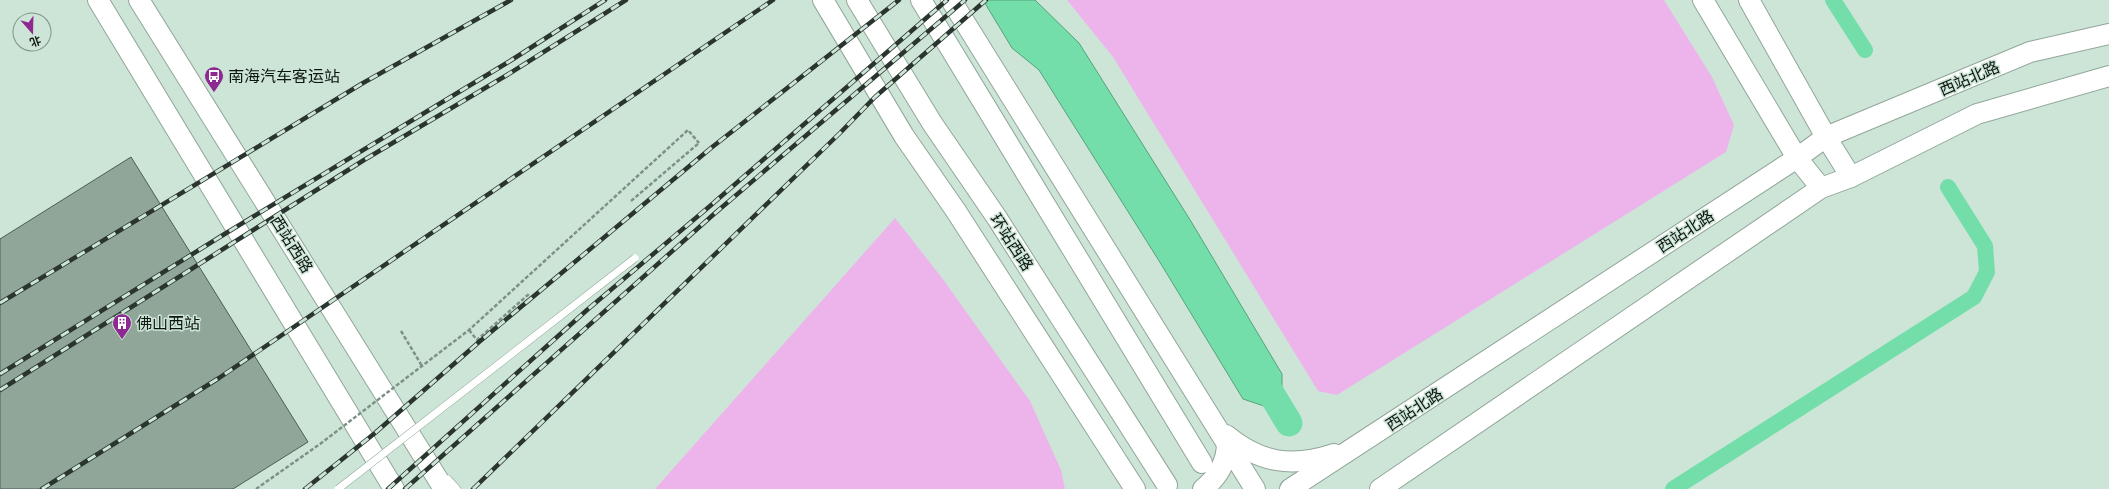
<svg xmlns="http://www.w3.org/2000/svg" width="2109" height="489" viewBox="0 0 2109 489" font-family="'Alegreya Sans','Noto Sans SC',sans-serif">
  <rect width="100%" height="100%" fill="#cde5d7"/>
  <g fill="#edb4ec">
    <path d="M 1067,0 L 1664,0 L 1712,77 L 1734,125 L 1726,152 L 1337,395 L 1318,391 L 1113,57 Z"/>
    <path d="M 895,218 L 942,278 L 1030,401 L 1061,470 L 1065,489 L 655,489 Z"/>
  </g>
  <path fill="#74deaa" stroke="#55a27c" d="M 983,0 L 1035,0 L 1079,43 L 1192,223 L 1282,374 L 1282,412 L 1243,399 L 1161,264 L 1039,70 L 1012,48 Z"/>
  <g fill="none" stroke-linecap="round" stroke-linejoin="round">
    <g stroke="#74deaa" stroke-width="16">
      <path d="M 1833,0 L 1865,50"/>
      <path d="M 1673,489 L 1974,297 L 1987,272 L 1985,246 L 1948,187"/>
    </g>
    <path stroke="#74deaa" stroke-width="27" d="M 1263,380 L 1289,423"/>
  </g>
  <path fill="#8fa699" stroke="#4a5f53" d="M 131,157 L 308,442 L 233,489 L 0,489 L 0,239 Z"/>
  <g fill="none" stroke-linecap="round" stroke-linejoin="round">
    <defs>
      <path id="lane" d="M 448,479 L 457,489"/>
      <g id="secondary">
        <path d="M 98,0 L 394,489"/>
        <path d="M 139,0 L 444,489"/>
        <path d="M 823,0 L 904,136 L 956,211 L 1135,489"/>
        <path d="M 857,0 L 932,123 L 997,218 L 1167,485"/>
        <path d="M 921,0 L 1202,463"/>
        <path d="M 951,0 L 1255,489"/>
        <path d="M 1703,0 L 1797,158 L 1821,188"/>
        <path d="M 1749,0 L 1826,137 L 1851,177"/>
        <path d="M 1226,435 C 1260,463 1292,468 1334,454"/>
        <path d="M 1203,489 C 1218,477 1227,463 1227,443"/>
        <path d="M 1290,489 L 1797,158 L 1826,137 L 2030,52 L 2109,34"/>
        <path d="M 1380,489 L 1821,188 L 1851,177 L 1977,114 L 2109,76"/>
      </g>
    </defs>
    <use href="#lane" stroke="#90a699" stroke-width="8"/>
    <use href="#secondary" stroke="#90a699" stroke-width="22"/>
    <g stroke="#7f9187" stroke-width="2.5" stroke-dasharray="4 2" stroke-linecap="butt">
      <path d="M 631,201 L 699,143"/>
      <path d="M 469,330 L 477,340 L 530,293"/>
      <path d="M 401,331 L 422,366"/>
    </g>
    <use href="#lane" stroke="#fff" stroke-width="7"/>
    <use href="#secondary" stroke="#fff" stroke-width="20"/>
    <defs>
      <g id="rail">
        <path d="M 0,303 L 363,83 L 511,0"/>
        <path d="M 0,374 L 223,235 L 510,61 L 605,0"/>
        <path d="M 0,390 L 364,160 L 507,75 L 626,0"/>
        <path d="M 42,489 L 219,378 L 773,0"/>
        <path d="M 305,489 L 375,433 L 479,342 L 711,148 L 899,0"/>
        <path d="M 388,489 L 587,310 L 710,206 L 947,0"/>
        <path d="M 405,489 L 714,214 L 965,0"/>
        <path d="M 473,489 L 840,133 L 875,97 L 986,0"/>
      </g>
    </defs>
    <use href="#rail" stroke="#2b352f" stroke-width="4.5"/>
    <use href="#rail" stroke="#cde5d7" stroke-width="3" stroke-dasharray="9" stroke-linecap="butt"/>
    <defs>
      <path id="lane-bridge" d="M 338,489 L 635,258"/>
    </defs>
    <use href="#lane-bridge" stroke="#90a699" stroke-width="8" stroke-linecap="butt"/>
    <path stroke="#7f9187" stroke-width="2.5" stroke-dasharray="4 2" stroke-linecap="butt" d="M 256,489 L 320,444 L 469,330 L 688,130 L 699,143"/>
    <use href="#lane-bridge" stroke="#fff" stroke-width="7"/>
  </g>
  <defs>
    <symbol id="bus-pin" viewBox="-11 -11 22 30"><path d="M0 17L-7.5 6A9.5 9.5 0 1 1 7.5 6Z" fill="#8d2990" stroke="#cde5d7"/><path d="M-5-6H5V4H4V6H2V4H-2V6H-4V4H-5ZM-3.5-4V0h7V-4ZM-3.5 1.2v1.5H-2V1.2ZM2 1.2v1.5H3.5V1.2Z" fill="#fff"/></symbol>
    <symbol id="building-pin" viewBox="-11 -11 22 30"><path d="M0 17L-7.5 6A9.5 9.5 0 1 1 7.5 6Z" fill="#8d2990" stroke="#cde5d7"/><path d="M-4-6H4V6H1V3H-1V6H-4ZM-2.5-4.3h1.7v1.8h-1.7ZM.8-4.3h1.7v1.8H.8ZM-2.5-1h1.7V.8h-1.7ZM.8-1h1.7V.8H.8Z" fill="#fff"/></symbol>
  </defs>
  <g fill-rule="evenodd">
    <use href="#bus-pin" x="203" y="65" width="22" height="30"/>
    <use href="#building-pin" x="111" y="312" width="22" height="30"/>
  </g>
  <g text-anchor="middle" stroke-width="3" stroke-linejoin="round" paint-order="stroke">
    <g font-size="16" fill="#0e1611" stroke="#cde5d7" text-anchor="start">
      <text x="228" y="82">南海汽车客运站</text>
      <text x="136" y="329">佛山西站</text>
    </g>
    <g font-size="16" fill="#0e1611" stroke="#cde5d7">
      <text transform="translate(1969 78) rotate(-23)" y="6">西站北路</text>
      <text transform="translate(1685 231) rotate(-33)" y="6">西站北路</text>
      <text transform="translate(1012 242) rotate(57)" y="6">环站西路</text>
      <text transform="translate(292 244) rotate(58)" y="6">西站西路</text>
      <text transform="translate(1414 409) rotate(-33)" y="6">西站北路</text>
    </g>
  </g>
  <g transform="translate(32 32) rotate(160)"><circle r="19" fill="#cde5d7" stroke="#819288"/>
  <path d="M0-3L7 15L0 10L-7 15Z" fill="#8d2990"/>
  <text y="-6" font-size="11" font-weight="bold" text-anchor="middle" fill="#0e1611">北</text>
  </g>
</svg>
